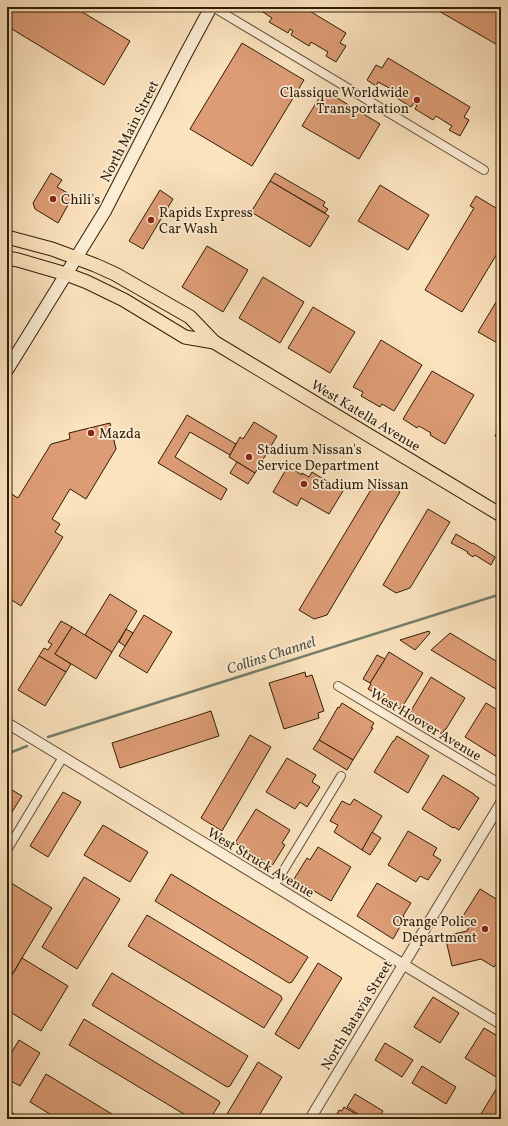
<svg xmlns="http://www.w3.org/2000/svg" width="508" height="1126" viewBox="0 0 508 1126" font-family="Vollkorn,serif">
  <rect width="100%" height="100%" fill="#fbe3be"/>
  <filter id="stains"><feTurbulence type="fractalNoise" baseFrequency=".005" numOctaves="4"/><feColorMatrix values="0 0 0 0 .2 0 0 0 0 .09 0 0 0 0 .02 0 0 0 .5 -.17"/></filter>
  <radialGradient id="worn" r=".72"><stop offset=".6" stop-color="#630" stop-opacity="0"/><stop offset="1" stop-color="#630" stop-opacity=".3"/></radialGradient>
  <g fill="none" stroke-linecap="round" stroke-linejoin="round">
    <g stroke="#737e6a" stroke-width="2.5">
      <path d="M 48,737 L 501,594"/>
      <path d="M 7,754 L 27,746"/>
    </g>
  </g>
  <g fill="#dd9c75" stroke="#301d05">
    <path d="M 7,7 L 74,7 L 130,41 L 104,85 L 7,26 Z"/>
    <path d="M 244,7 L 303,7 L 346,33 L 340,43 L 346,46 L 336,62 L 326,56 L 328,52 L 311,42 L 309,46 L 291,35 L 293,31 L 290,29 L 288,33 L 269,22 L 272,18 L 255,7 L 252,12 Z"/>
    <path d="M 432,7 L 501,7 L 501,47 Z"/>
    <path d="M 242,43 L 304,80 L 252,166 L 190,129 Z"/>
    <path d="M 388,58 L 470,107 L 464,117 L 469,120 L 460,136 L 449,130 L 452,126 L 436,116 L 433,120 L 415,109 L 417,105 L 414,103 L 411,107 L 392,95 L 395,91 L 378,82 L 376,86 L 367,80 L 376,65 L 382,68 Z"/>
    <path d="M 324,90 L 380,124 L 359,159 L 302,126 Z"/>
    <path d="M 51,173 L 62,180 L 57,187 L 73,196 L 58,223 L 35,209 L 33,203 Z"/>
    <path d="M 275,173 L 325,202 L 323,206 L 328,209 L 325,213 L 270,181 Z"/>
    <path d="M 270,181 L 329,216 L 310,247 L 251,212 Z"/>
    <path d="M 380,185 L 429,215 L 408,250 L 358,221 Z"/>
    <path d="M 160,190 L 173,199 L 143,249 L 129,241 Z"/>
    <path d="M 476,196 L 501,211 L 498,216 L 501,218 L 501,247 L 462,312 L 425,290 L 474,208 L 470,206 Z"/>
    <path d="M 207,246 L 248,270 L 223,312 L 182,287 Z"/>
    <path d="M 263,277 L 304,302 L 280,343 L 239,318 Z"/>
    <path d="M 501,294 L 501,345 L 478,332 Z"/>
    <path d="M 313,307 L 355,332 L 330,373 L 288,348 Z"/>
    <path d="M 381,340 L 422,365 L 394,411 L 382,404 L 380,407 L 361,396 L 363,392 L 353,387 Z"/>
    <path d="M 432,371 L 474,395 L 445,444 L 430,435 L 431,433 L 419,426 L 417,428 L 403,419 Z"/>
    <path d="M 187,415 L 236,444 L 230,455 L 190,432 L 175,457 L 227,489 L 221,500 L 158,463 Z"/>
    <path d="M 254,422 L 277,436 L 255,473 L 229,457 L 240,437 L 243,439 Z"/>
    <path d="M 110,423 L 116,449 L 86,499 L 70,489 L 52,519 L 60,524 L 55,532 L 63,537 L 21,606 L 7,597 L 7,499 L 10,493 L 18,498 L 51,444 L 70,439 L 69,433 Z"/>
    <path d="M 501,425 L 501,439 L 495,436 Z"/>
    <path d="M 237,462 L 255,473 L 248,484 L 230,473 Z"/>
    <path d="M 288,466 L 302,475 L 302,473 L 309,477 L 312,472 L 343,491 L 329,514 L 301,498 L 297,506 L 273,492 Z"/>
    <path d="M 378,478 L 400,492 L 327,615 L 314,619 L 299,610 Z"/>
    <path d="M 428,509 L 450,522 L 410,588 L 396,593 L 383,585 Z"/>
    <path d="M 456,534 L 473,544 L 473,543 L 495,557 L 491,565 L 475,555 L 473,557 L 467,553 L 468,552 L 451,543 Z"/>
    <path d="M 110,594 L 137,611 L 112,652 L 85,635 Z"/>
    <path d="M 144,615 L 172,632 L 147,673 L 119,656 Z"/>
    <path d="M 61,621 L 72,627 L 55,654 L 71,664 L 66,672 L 39,656 L 44,648 L 48,650 L 52,644 L 48,642 Z"/>
    <path d="M 72,627 L 112,652 L 96,679 L 55,654 Z"/>
    <path d="M 126,629 L 133,633 L 125,646 L 119,642 Z"/>
    <path d="M 429,631 L 430,633 L 415,650 L 400,640 Z"/>
    <path d="M 450,633 L 501,664 L 501,692 L 431,650 Z"/>
    <path d="M 389,652 L 423,673 L 404,704 L 403,703 L 400,709 L 368,689 L 371,684 L 370,683 Z"/>
    <path d="M 377,655 L 385,659 L 370,683 L 363,679 Z"/>
    <path d="M 39,656 L 66,672 L 45,706 L 18,690 Z"/>
    <path d="M 305,672 L 306,677 L 312,675 L 324,711 L 318,713 L 319,718 L 284,729 L 269,683 Z"/>
    <path d="M 431,677 L 465,698 L 446,729 L 445,729 L 442,734 L 410,714 L 413,709 L 412,709 Z"/>
    <path d="M 342,703 L 374,723 L 371,728 L 373,728 L 353,760 L 319,740 L 338,707 L 339,708 Z"/>
    <path d="M 486,703 L 501,712 L 501,757 L 498,755 L 497,757 L 465,737 Z"/>
    <path d="M 211,711 L 219,736 L 120,768 L 112,743 Z"/>
    <path d="M 250,735 L 271,747 L 222,831 L 201,818 Z"/>
    <path d="M 397,736 L 429,756 L 408,793 L 374,772 L 393,741 L 394,741 Z"/>
    <path d="M 319,740 L 353,760 L 347,770 L 313,749 Z"/>
    <path d="M 287,758 L 316,775 L 312,782 L 320,787 L 307,807 L 300,802 L 295,809 L 266,792 Z"/>
    <path d="M 443,775 L 474,794 L 474,795 L 479,798 L 459,830 L 454,827 L 453,828 L 422,809 Z"/>
    <path d="M 7,787 L 22,796 L 7,820 Z"/>
    <path d="M 63,792 L 81,802 L 48,857 L 30,846 Z"/>
    <path d="M 354,799 L 382,816 L 362,850 L 334,832 L 338,825 L 330,821 L 342,801 L 350,805 Z"/>
    <path d="M 256,809 L 290,830 L 282,843 L 285,845 L 272,866 L 235,843 Z"/>
    <path d="M 103,825 L 148,852 L 130,882 L 84,855 Z"/>
    <path d="M 408,831 L 437,848 L 433,855 L 441,860 L 428,880 L 420,876 L 416,882 L 388,865 Z"/>
    <path d="M 372,832 L 381,838 L 370,855 L 362,850 Z"/>
    <path d="M 318,847 L 351,867 L 331,901 L 294,879 L 307,858 L 310,860 Z"/>
    <path d="M 171,874 L 308,957 L 292,982 L 289,983 L 155,901 Z"/>
    <path d="M 84,877 L 120,899 L 77,969 L 42,947 Z"/>
    <path d="M 11,883 L 52,908 L 7,983 L 7,889 Z"/>
    <path d="M 377,883 L 411,903 L 403,916 L 405,918 L 393,939 L 357,916 Z"/>
    <path d="M 480,889 L 501,902 L 501,966 L 497,963 L 494,967 L 481,959 L 452,966 L 445,936 L 467,931 L 469,927 L 461,922 L 460,920 L 462,917 L 464,917 L 463,916 Z"/>
    <path d="M 147,915 L 281,996 L 282,999 L 264,1028 L 128,946 Z"/>
    <path d="M 22,958 L 68,986 L 41,1031 L 7,1010 L 7,984 Z"/>
    <path d="M 318,963 L 342,978 L 299,1049 L 275,1034 Z"/>
    <path d="M 112,973 L 248,1056 L 230,1086 L 227,1087 L 92,1005 Z"/>
    <path d="M 433,997 L 459,1013 L 440,1043 L 414,1027 Z"/>
    <path d="M 84,1019 L 219,1101 L 220,1103 L 210,1119 L 192,1119 L 69,1045 Z"/>
    <path d="M 484,1028 L 501,1038 L 501,1080 L 465,1058 Z"/>
    <path d="M 19,1040 L 40,1053 L 20,1086 L 7,1079 L 7,1060 Z"/>
    <path d="M 385,1043 L 413,1060 L 402,1077 L 375,1060 Z"/>
    <path d="M 258,1062 L 282,1077 L 257,1119 L 224,1119 Z"/>
    <path d="M 422,1066 L 456,1087 L 446,1104 L 412,1083 Z"/>
    <path d="M 46,1074 L 120,1119 L 58,1119 L 30,1102 Z"/>
    <path d="M 501,1081 L 501,1119 L 478,1119 Z"/>
    <path d="M 355,1094 L 383,1111 L 378,1119 L 366,1119 L 347,1107 Z"/>
    <path d="M 344,1107 L 356,1114 L 354,1117 L 356,1118 L 356,1119 L 337,1118 L 338,1117 L 336,1116 L 339,1110 L 342,1111 Z"/>
    <path d="M 11,1112 L 22,1119 L 7,1119 Z"/>
  </g>
  <g fill="none" stroke-linecap="round" stroke-linejoin="round">
    <defs>
      <g id="minor">
        <path d="M 213,7 L 484,170"/>
        <path d="M 338,686 L 501,784"/>
        <path d="M 7,850 L 63,757"/>
        <path d="M 274,886 L 341,776"/>
      </g>
      <g id="tertiary">
        <path d="M 7,723 L 501,1024"/>
        <path d="M 310,1119 L 501,803"/>
      </g>
      <path id="secondary" d="M 7,370 L 105,211 L 183,59 L 211,7"/>
      <g id="primary">
        <path d="M 7,237 L 52,249 L 95,265 L 115,274 L 190,317 L 214,342 L 501,515"/>
        <path d="M 7,258 L 18,260 L 66,274 L 87,282 L 124,300 L 185,337 L 214,342"/>
      </g>
    </defs>
    <use href="#minor" stroke="#634e33" stroke-width="10"/>
    <use href="#tertiary" stroke="#634e33" stroke-width="12"/>
    <use href="#secondary" stroke="#301d05" stroke-width="14"/>
    <use href="#primary" stroke="#301d05" stroke-width="15"/>
    <use href="#minor" stroke="#fcedd5" stroke-width="8"/>
    <use href="#tertiary" stroke="#fcedd5" stroke-width="10"/>
    <use href="#secondary" stroke="#fcedd5" stroke-width="12"/>
    <use href="#primary" stroke="#fbe3be" stroke-width="13"/>
  </g>
  <g fill="#8f2418" stroke="#fcedd5" stroke-width="1.5">
    <circle cx="417" cy="100" r="4"/>
    <circle cx="53" cy="199" r="4"/>
    <circle cx="151" cy="220" r="4"/>
    <circle cx="91" cy="433" r="4"/>
    <circle cx="249" cy="457" r="4"/>
    <circle cx="304" cy="484" r="4"/>
    <circle cx="485" cy="929" r="4"/>
  </g>
  <g text-anchor="middle" stroke-width="3.5" stroke-linejoin="round" paint-order="stroke">
    <g font-size="14" fill="#301d05" stroke="#fcedd5" text-anchor="start">
      <text x="409" y="97" text-anchor="end">Classique Worldwide<tspan x="409" dy="16">Transportation</tspan></text>
      <text x="61" y="204">Chili's</text>
      <text x="159" y="217">Rapids Express<tspan x="159" dy="16">Car Wash</tspan></text>
      <text x="99" y="438">Mazda</text>
      <text x="257" y="454">Stadium Nissan's<tspan x="257" dy="16">Service Department</tspan></text>
      <text x="312" y="489">Stadium Nissan</text>
      <text x="477" y="926" text-anchor="end">Orange Police<tspan x="477" dy="16">Department</tspan></text>
    </g>
    <g font-size="14" fill="#301d05" stroke="#fcedd5">
      <text transform="translate(129 131) rotate(-63)" y="5">North Main Street</text>
      <text transform="translate(366 415) rotate(31)" y="5">West Katella Avenue</text>
      <text transform="translate(426 724) rotate(31)" y="5">West Hoover Avenue</text>
      <text transform="translate(261 862) rotate(31)" y="5">West Struck Avenue</text>
      <text transform="translate(356 1015) rotate(-59)" y="5">North Batavia Street</text>
    </g>
    <g font-size="15" font-style="italic" fill="#575540" stroke="#fcedd5">
      <text transform="translate(271 655) rotate(-18)" y="5">Collins Channel</text>
    </g>
  </g>
  <rect width="508" height="1126" fill="none" stroke="#fbe3be" stroke-width="24"/>
  <rect x="8" y="8" width="492" height="1110" fill="none" stroke="#301d05" stroke-width="2"/>
  <rect x="12" y="12" width="484" height="1102" fill="none" stroke="#301d05"/>
  <rect width="100%" height="100%" filter="url(#stains)"/>
  <rect width="100%" height="100%" fill="url(#worn)"/>
</svg>
